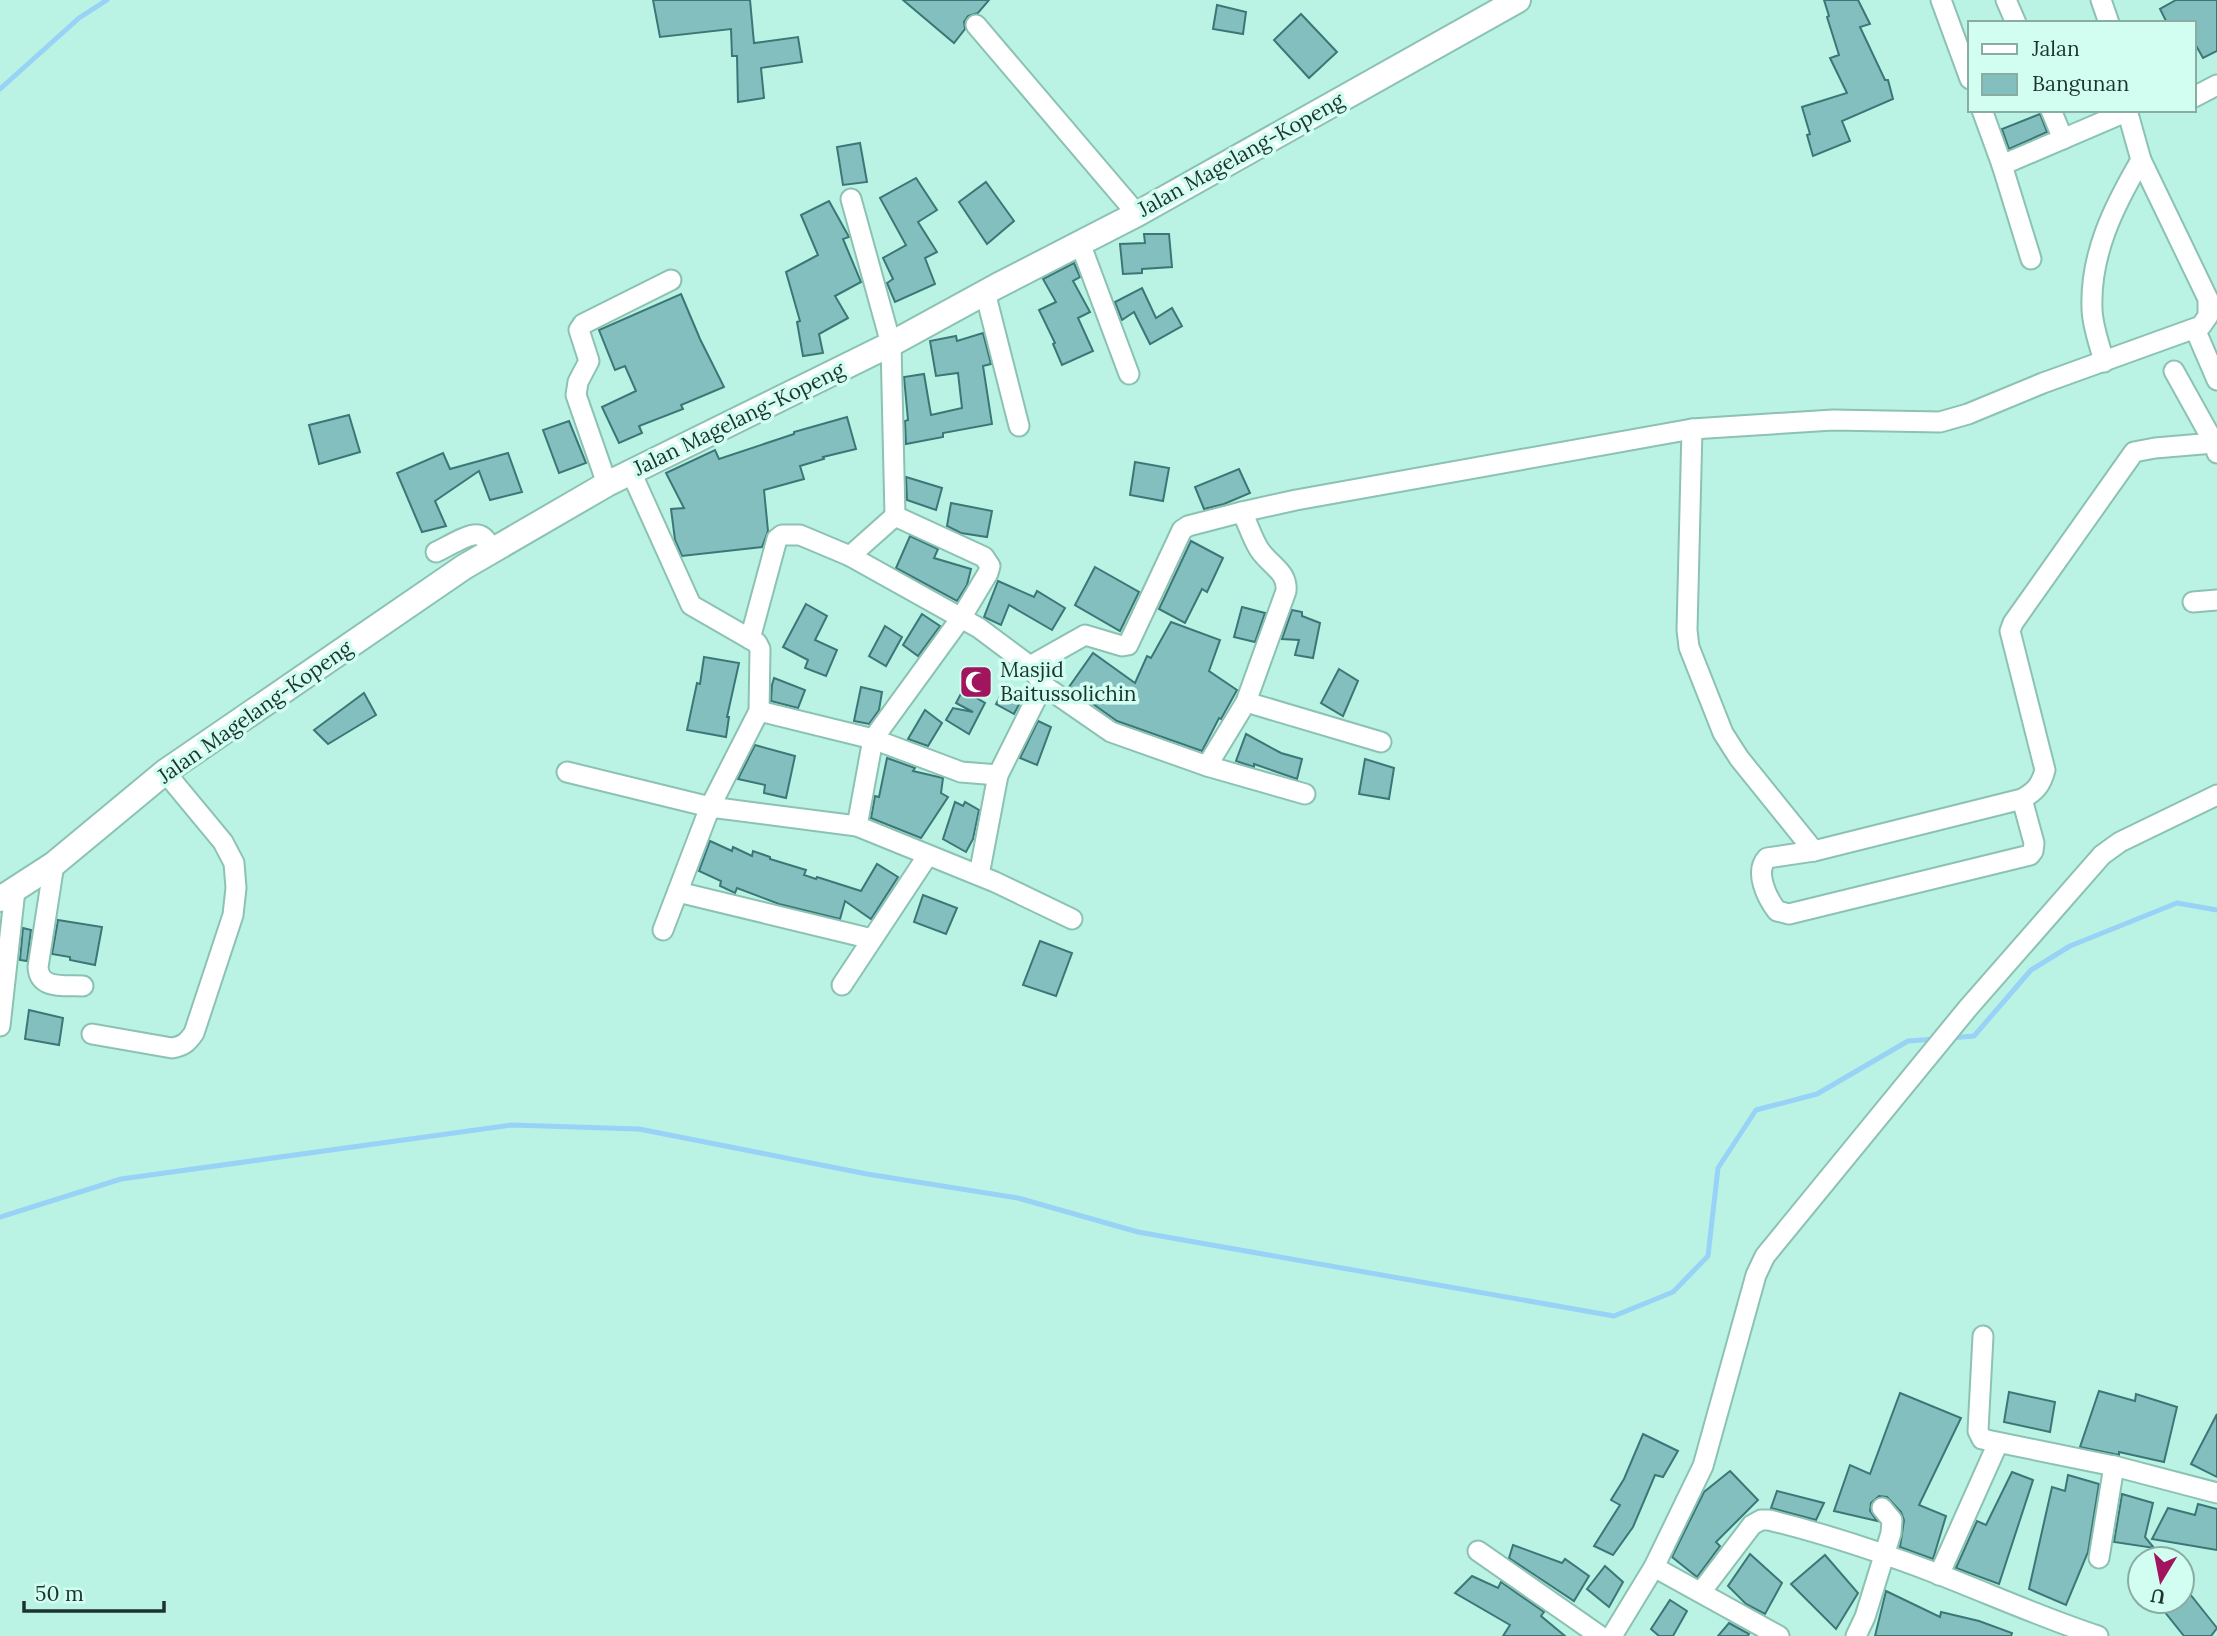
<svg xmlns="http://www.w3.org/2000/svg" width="2217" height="1636" viewBox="0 0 2217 1636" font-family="Lora,serif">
  <rect width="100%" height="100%" fill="#baf3e3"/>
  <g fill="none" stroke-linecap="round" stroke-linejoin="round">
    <g stroke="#98d2f6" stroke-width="5">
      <path d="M 0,89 L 79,18 L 107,0"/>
      <path d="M 1950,1038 L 1974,1036 L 2031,970 L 2070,946 L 2177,903 L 2217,910"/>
      <path d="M 0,1217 L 121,1179 L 512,1125 L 639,1129 L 867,1174 L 1018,1198 L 1138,1232 L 1614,1316 L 1673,1292 L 1708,1256 L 1718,1168 L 1756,1110 L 1817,1094 L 1908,1041 L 1936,1039"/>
    </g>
  </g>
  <g fill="#84bfbf" stroke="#3c7777" stroke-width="2">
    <path d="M 653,0 L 750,0 L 754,43 L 798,37 L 802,62 L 761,68 L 764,98 L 738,102 L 737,56 L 732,56 L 731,29 L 660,37 Z"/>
    <path d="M 903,0 L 989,0 L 978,13 L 968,16 L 964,22 L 965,29 L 954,43 Z"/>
    <path d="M 1824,0 L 1858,0 L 1870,24 L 1860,27 L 1885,80 L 1888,80 L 1893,99 L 1842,121 L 1850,141 L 1813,156 L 1807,135 L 1810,134 L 1802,107 L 1847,93 L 1830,58 L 1839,55 L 1827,17 L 1829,16 Z"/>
    <path d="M 2176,0 L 2217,0 L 2217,51 L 2203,58 L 2194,42 L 2194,23 L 2167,23 L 2160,9 Z"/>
    <path d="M 1217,5 L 1246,12 L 1243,34 L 1213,29 Z"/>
    <path d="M 1301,14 L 1337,52 L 1309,78 L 1274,40 Z"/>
    <path d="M 2040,114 L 2047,132 L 2009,149 L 2002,129 Z"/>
    <path d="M 860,143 L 867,182 L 843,185 L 837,147 Z"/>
    <path d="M 916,178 L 937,210 L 918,222 L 937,252 L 925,258 L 935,284 L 895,302 L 887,283 L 893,279 L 883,258 L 906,245 L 880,198 Z"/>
    <path d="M 986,182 L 1014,221 L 987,244 L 959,202 Z"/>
    <path d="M 829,201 L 849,237 L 843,239 L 861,282 L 835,296 L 848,318 L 819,334 L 823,353 L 803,356 L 797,322 L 800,321 L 786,272 L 818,255 L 801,215 Z"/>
    <path d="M 1144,234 L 1169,234 L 1172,267 L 1142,269 L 1142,273 L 1123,274 L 1120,244 L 1145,243 Z"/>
    <path d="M 1074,263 L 1080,277 L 1073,281 L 1090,312 L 1078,318 L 1093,351 L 1062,365 L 1053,344 L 1055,343 L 1039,310 L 1056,302 L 1043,279 Z"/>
    <path d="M 1142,288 L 1156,318 L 1172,308 L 1182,326 L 1150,344 L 1134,312 L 1122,320 L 1115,302 Z"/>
    <path d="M 681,294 L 700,339 L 724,387 L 681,405 L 683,409 L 639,426 L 642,433 L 619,443 L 602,407 L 636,391 L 625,366 L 615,370 L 599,330 Z"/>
    <path d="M 983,333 L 991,364 L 983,366 L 992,424 L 943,433 L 943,437 L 906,444 L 905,421 L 908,420 L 904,377 L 924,374 L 931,415 L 962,408 L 958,373 L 936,376 L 930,341 L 956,336 L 957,341 Z"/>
    <path d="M 349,415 L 360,452 L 319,464 L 309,425 Z"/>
    <path d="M 847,417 L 856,449 L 823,457 L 824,459 L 800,466 L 804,479 L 764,490 L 768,531 L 762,547 L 682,556 L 675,540 L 671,509 L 684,508 L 666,473 L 715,450 L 719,459 L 794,434 L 794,432 Z"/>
    <path d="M 569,421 L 586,463 L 559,473 L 543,430 Z"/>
    <path d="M 443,453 L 450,469 L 508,453 L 522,492 L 490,500 L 479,471 L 435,501 L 446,526 L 422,532 L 397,473 Z"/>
    <path d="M 1135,462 L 1169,468 L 1163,501 L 1130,495 Z"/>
    <path d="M 1239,469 L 1250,493 L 1224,504 L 1204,509 L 1195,487 Z"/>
    <path d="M 906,477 L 942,488 L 936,510 L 907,500 Z"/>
    <path d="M 951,503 L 992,511 L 987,537 L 961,533 L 947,526 Z"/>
    <path d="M 910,536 L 938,549 L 934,558 L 971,569 L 967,585 L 957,601 L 896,568 Z"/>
    <path d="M 1191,541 L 1223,558 L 1207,592 L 1202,589 L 1185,623 L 1159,609 Z"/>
    <path d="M 1095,567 L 1139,592 L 1120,631 L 1075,605 Z"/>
    <path d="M 998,581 L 1034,597 L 1037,591 L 1065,608 L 1052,630 L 1009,605 L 1001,625 L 984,617 Z"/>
    <path d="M 806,604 L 827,616 L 815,640 L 837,650 L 826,676 L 805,668 L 808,660 L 783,647 Z"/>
    <path d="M 1242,607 L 1265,613 L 1255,642 L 1234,637 Z"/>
    <path d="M 1292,610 L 1302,612 L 1302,616 L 1320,623 L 1313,658 L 1295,655 L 1299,640 L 1282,639 Z"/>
    <path d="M 922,614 L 940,626 L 918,656 L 903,645 Z"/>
    <path d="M 1171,622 L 1220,640 L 1209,671 L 1237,690 L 1221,719 L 1219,718 L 1202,751 L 1117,721 L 1069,687 L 1093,653 L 1135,683 L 1147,656 L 1151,658 Z"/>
    <path d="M 885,626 L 902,637 L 886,666 L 869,656 Z"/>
    <path d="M 704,657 L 739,663 L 727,717 L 729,717 L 726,737 L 687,730 L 697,683 L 700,684 Z"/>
    <path d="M 1339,669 L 1358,681 L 1343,716 L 1321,703 Z"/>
    <path d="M 774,678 L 805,690 L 798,708 L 771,701 L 772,685 Z"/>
    <path d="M 1007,684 L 1024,695 L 1014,714 L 996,704 Z"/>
    <path d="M 861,687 L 882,692 L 879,710 L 869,724 L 854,721 Z"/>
    <path d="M 963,690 L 985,703 L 969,734 L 946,720 L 953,708 L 973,712 L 956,703 Z"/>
    <path d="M 364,693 L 376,715 L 328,744 L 314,730 Z"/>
    <path d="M 925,710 L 942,723 L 928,746 L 908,739 Z"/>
    <path d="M 1038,721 L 1051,727 L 1037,765 L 1020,758 Z"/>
    <path d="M 1246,734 L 1281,753 L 1302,759 L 1297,779 L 1254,764 L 1254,767 L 1236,761 Z"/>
    <path d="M 755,745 L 795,756 L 786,798 L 764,793 L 765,785 L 738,779 Z"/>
    <path d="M 887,758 L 915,768 L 913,771 L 943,778 L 941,793 L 948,797 L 921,838 L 871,818 L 875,796 L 879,797 Z"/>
    <path d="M 1365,759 L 1394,768 L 1389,799 L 1359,794 Z"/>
    <path d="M 955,802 L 963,806 L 965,802 L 979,810 L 973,839 L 966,852 L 943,839 Z"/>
    <path d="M 710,841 L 732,851 L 733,847 L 752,856 L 753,851 L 770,857 L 770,859 L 806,870 L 804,875 L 816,879 L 817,877 L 861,891 L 877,864 L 898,877 L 871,919 L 845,901 L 840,919 L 779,904 L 737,888 L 735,893 L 720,886 L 721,881 L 699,871 Z"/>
    <path d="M 923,895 L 957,908 L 946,934 L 914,922 Z"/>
    <path d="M 58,920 L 102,927 L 95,965 L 70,960 L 70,957 L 52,954 Z"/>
    <path d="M 23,928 L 31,930 L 27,961 L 20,960 Z"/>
    <path d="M 1040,941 L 1072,953 L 1056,996 L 1023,985 Z"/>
    <path d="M 29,1010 L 63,1018 L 59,1045 L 25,1039 Z"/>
    <path d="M 2099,1391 L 2135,1401 L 2136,1394 L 2177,1407 L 2164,1462 L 2119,1452 L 2119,1455 L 2080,1447 Z"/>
    <path d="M 2009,1392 L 2055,1402 L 2050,1432 L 2004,1422 Z"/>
    <path d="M 1900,1393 L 1961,1418 L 1919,1505 L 1946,1516 L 1933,1559 L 1900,1547 L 1904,1520 L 1901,1512 L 1887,1497 L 1879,1496 L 1871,1503 L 1870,1511 L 1877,1521 L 1834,1511 L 1850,1465 L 1870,1474 Z"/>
    <path d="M 2217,1414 L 2217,1477 L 2191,1464 Z"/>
    <path d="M 1643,1434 L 1678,1451 L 1663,1477 L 1655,1475 L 1633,1527 L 1613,1555 L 1594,1546 L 1620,1505 L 1611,1500 L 1624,1479 Z"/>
    <path d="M 1730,1471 L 1758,1500 L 1716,1542 L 1720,1546 L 1697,1577 L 1672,1557 L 1704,1492 Z"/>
    <path d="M 2012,1472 L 2033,1480 L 1999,1584 L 1956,1568 L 1977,1521 L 1986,1525 Z"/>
    <path d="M 2068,1475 L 2099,1484 L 2088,1552 L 2066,1605 L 2029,1589 L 2052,1487 L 2065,1491 Z"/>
    <path d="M 1777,1491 L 1824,1503 L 1816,1520 L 1771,1508 Z"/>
    <path d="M 2122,1494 L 2153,1503 L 2145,1537 L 2154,1548 L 2114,1542 Z"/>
    <path d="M 2198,1504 L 2217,1509 L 2217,1550 L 2152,1539 L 2168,1508 L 2195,1515 Z"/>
    <path d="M 1513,1545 L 1562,1563 L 1565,1559 L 1589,1576 L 1574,1601 L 1509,1558 Z"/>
    <path d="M 1750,1554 L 1782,1583 L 1765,1614 L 1746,1604 L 1728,1586 Z"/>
    <path d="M 1825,1555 L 1858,1593 L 1836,1629 L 1791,1584 Z"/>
    <path d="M 1605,1566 L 1623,1582 L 1609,1607 L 1587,1589 Z"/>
    <path d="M 1472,1576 L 1498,1588 L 1501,1582 L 1544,1612 L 1541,1616 L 1565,1636 L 1503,1636 L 1510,1625 L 1455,1593 Z"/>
    <path d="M 2182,1584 L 2217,1628 L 2211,1636 L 2184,1636 L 2156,1601 L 2182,1601 Z"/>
    <path d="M 1886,1591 L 1940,1617 L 1941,1612 L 1979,1621 L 2012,1633 L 2011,1636 L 1875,1636 Z"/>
    <path d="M 1670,1600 L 1687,1611 L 1673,1636 L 1659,1636 L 1651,1629 Z"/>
    <path d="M 1729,1623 L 1749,1634 L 1748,1636 L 1718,1636 Z"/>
  </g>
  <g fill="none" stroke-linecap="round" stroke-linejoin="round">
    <defs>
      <g id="minor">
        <path d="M 1941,0 L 1970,79"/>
        <path d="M 2006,0 L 2016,23"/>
        <path d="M 2101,0 L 2109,23"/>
        <path d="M 976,25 L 1137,214"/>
        <path d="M 2194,97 L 2217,85"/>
        <path d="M 1982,110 L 2002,165 L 2128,111"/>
        <path d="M 2051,110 L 2063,139"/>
        <path d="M 2002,165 L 2031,259"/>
        <path d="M 1080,243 L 1129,374"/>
        <path d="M 985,292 L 1019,426"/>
        <path d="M 2195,329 L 2217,380"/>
        <path d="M 2104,362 C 2100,345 2092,326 2092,308 C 2090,254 2114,206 2141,160"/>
        <path d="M 2174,371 L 2214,443 L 2217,453"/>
        <path d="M 1692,429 L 1687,630 L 1689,647 L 1723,733 L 1739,758 L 1814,851 L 2022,799 C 2036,791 2041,785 2045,770 L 2010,631 L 2013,623 L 2134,452 L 2155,448 L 2214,443"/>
        <path d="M 631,472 L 691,605 L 757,643 L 760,649 L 759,711 L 710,807 L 663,930"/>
        <path d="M 607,484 L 576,395 L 578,382 L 589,361 L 579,330 L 583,324 L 671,280"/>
        <path d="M 436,552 C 445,548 469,533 478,535 C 485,536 489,545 493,551"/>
        <path d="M 850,556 L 895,516"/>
        <path d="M 2193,602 L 2217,600"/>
        <path d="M 750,639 L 777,539 L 782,535 L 800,535 L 850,556 L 979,628 L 1030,666 L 1043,685 L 1111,732 L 1207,766 L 1305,794"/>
        <path d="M 1030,666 L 1085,635 L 1122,646 L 1128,645 L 1182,530 L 1188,526 L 1242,512"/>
        <path d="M 1246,702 L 1381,742"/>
        <path d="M 759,711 L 873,739 L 961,772 L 998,775 L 1043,685"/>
        <path d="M 1207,766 L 1246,702 L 1286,591 C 1288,571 1269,565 1259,549 C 1252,538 1248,524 1242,512 L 1296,500 L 1692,429 L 1833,420 L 1940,422 L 1968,414 L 2043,383 L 2201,326 L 2208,316 L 2208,299 L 2141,160 L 2127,110"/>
        <path d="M 567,772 L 710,807 L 857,826 L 873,739 L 961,618 L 988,573 L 990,566 L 984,557 L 895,516 L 891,344 L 851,199"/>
        <path d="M 857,826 L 995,882 L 1072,919"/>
        <path d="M 1814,851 L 1767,858 C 1754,872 1767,898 1777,911 L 1789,914 L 2030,855 L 2033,851 L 2034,843 L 2022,799"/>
        <path d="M 54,864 L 38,967 C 39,990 65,985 83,986"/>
        <path d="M 979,875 L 998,775"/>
        <path d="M 678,892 L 872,939"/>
        <path d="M 842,985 L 928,855"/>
        <path d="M 0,1026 L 15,890"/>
        <path d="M 92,1034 L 172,1048 C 183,1046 187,1043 194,1033 L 233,915 L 236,888 L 234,863 L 223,842 L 165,772"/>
        <path d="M 1983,1336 L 1978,1431 L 1982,1439 L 2114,1466 L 2217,1493"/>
        <path d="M 1478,1551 L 1600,1636"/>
        <path d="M 2099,1558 L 2114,1466"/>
        <path d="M 1654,1567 L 1779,1636"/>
        <path d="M 1939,1575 L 1998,1443"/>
        <path d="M 1701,1592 L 1752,1525 L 1761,1520 L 1769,1520 C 1826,1534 1883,1553 1938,1574 C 1992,1595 2043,1618 2098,1636"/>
        <path d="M 1612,1636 L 1654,1567 L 1703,1466 L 1756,1275 L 1765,1256 L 1968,1008 L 2102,855 L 2120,842 L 2217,795"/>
        <path d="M 1856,1636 L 1865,1617 L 1891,1533 L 1892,1520 L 1882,1508"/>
      </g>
      <path id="major" d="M 0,899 L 54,864 L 165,772 L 464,567 L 607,484 L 891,344 L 997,286 L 1137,214 L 1518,0"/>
    </defs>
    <use href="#minor" stroke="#8bc2b3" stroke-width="23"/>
    <use href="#major" stroke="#8bc2b3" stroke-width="28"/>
    <use href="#minor" stroke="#fff" stroke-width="19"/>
    <use href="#major" stroke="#fff" stroke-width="24"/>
  </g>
  <defs>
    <symbol id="mosque-square" viewBox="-11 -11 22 22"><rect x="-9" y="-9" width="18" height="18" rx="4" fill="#a1155e" stroke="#d1fef1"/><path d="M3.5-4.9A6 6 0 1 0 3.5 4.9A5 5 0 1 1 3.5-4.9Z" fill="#fff"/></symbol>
  </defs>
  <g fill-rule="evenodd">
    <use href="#mosque-square" x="957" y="663" width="38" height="38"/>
  </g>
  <g text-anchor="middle" stroke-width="7" stroke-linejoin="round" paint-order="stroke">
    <g font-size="21" fill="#1d332e" stroke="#d1fef1">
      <text transform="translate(1241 155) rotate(-29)" y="7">Jalan Magelang-Kopeng</text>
      <text transform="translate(739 419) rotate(-26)" y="7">Jalan Magelang-Kopeng</text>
      <text transform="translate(255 712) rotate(-35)" y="7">Jalan Magelang-Kopeng</text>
    </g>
    <g font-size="21" fill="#1d332e" stroke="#d1fef1" text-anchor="start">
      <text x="1000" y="677">Masjid<tspan x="1000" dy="24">Baitussolichin</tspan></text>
    </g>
  </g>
  <rect x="1968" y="21" width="228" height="91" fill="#d1fef1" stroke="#89ada3" stroke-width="2"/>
  <rect x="1982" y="44" width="35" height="10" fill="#ffffff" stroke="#89ada3" stroke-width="2"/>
  <text x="2032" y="56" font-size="21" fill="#1d332e">Jalan</text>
  <rect x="1982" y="74" width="35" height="21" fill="#84bfbf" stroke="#89ada3" stroke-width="2"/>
  <text x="2032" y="91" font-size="21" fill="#1d332e">Bangunan</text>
  <g transform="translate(2161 1580) rotate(190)"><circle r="33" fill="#d1fef1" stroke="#89ada3" stroke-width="2"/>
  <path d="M0-5L12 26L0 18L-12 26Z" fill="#a1155e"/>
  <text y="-10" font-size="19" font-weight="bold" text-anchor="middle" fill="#1d332e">U</text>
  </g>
  <path d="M24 1601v10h140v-10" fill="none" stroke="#1d332e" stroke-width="3.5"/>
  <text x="35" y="1601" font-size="21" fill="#1d332e" stroke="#d1fef1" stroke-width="5" paint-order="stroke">50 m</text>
</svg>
